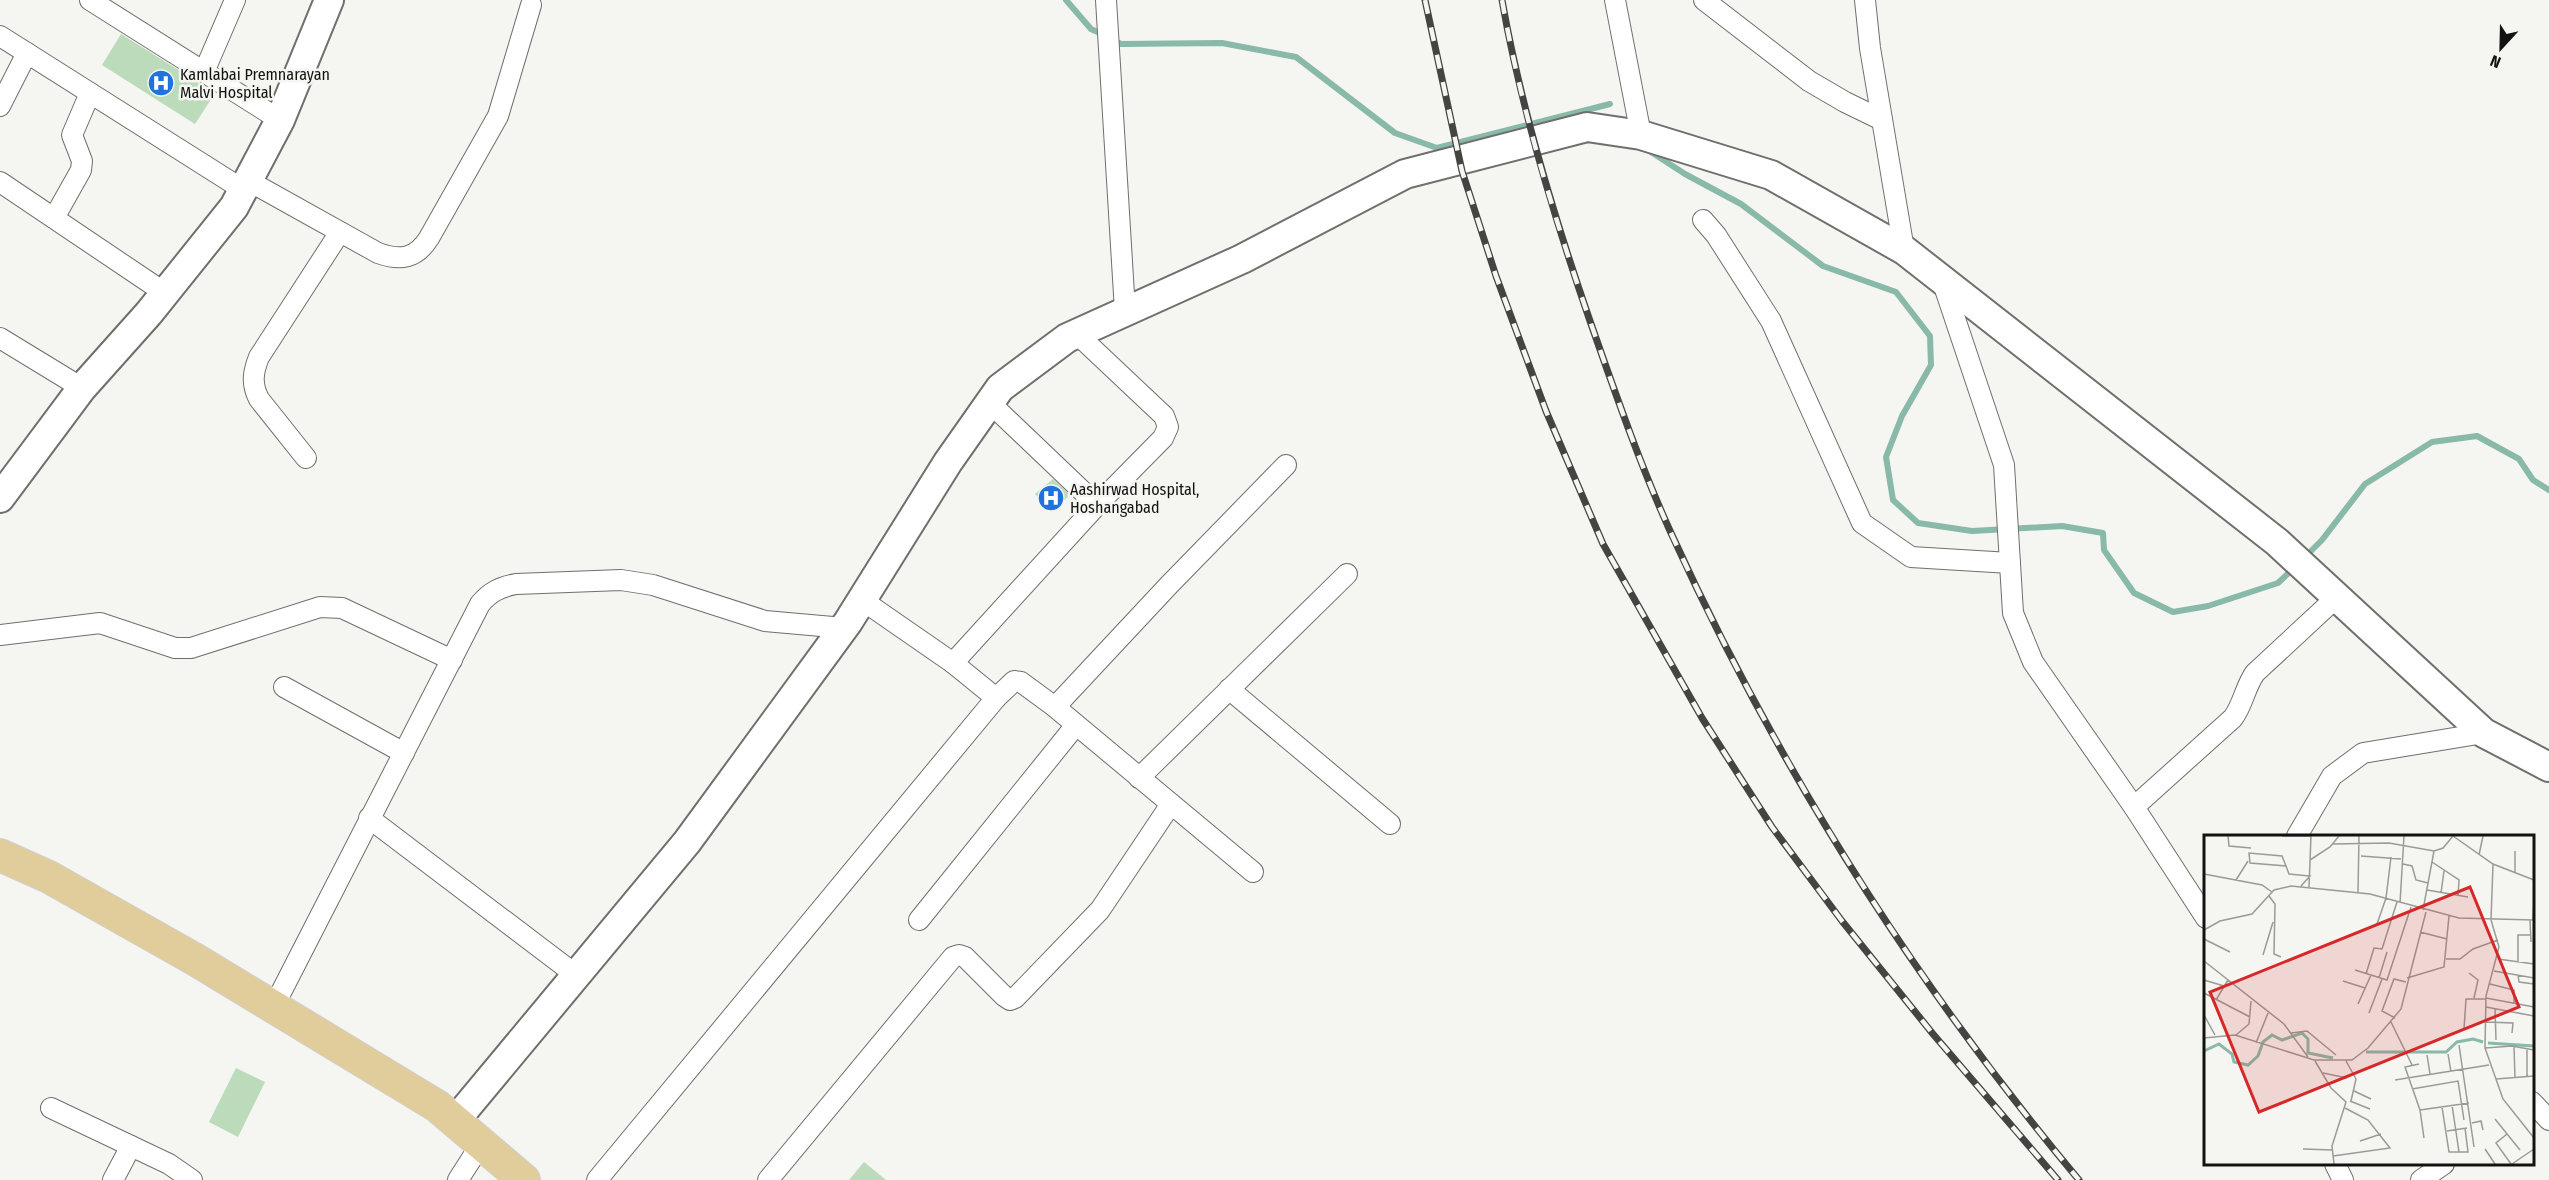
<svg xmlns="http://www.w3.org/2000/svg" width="2549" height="1180" viewBox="0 0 2549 1180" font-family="'Fira Sans Condensed',sans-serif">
  <rect width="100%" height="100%" fill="#f5f5f1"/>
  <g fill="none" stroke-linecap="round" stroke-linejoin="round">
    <g stroke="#88b9a9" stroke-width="6">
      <path d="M 1066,0 L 1091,29 L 1104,35"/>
      <path d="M 1113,40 L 1121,44 L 1222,43 L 1296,57 L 1395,133 L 1437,148 L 1610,104"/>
      <path d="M 1648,150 L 1685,174 L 1741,204 L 1823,266 L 1896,292 L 1930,336 L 1931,365 L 1902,416 L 1886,457 L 1893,500 L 1918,523 L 1972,531 L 2062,526 L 2103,533 L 2104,550 L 2134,593 L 2173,612 L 2208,606 L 2278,583 L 2294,568"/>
      <path d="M 2305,557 L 2322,540 L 2365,484 L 2432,442 L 2477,436 L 2519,459 L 2533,480 L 2549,490"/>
    </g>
  </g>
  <g fill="#bbdbba">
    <path d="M 121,34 L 215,93 L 195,124 L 102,65 Z"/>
    <path d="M 1053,479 L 1070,495 L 1051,512 L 1035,494 Z"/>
    <path d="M 236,1068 L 265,1082 L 238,1137 L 209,1122 Z"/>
    <path d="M 864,1162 L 886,1180 L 849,1180 Z"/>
  </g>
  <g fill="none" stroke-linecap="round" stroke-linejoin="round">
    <defs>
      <g id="street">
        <path d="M 90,0 L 280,120"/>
        <path d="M 1106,0 L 1125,311"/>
        <path d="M 1615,0 L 1641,135"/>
        <path d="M 1704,0 L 1809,81 L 1845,102 L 1882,120"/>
        <path d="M 1865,0 L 1870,48 L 1904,250"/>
        <path d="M 0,36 L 242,189"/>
        <path d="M 204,72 L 235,0"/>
        <path d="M 0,106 L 27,53"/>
        <path d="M 247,180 L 378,253 C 400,261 416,259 429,238 L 498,116 L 531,5"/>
        <path d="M 0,182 L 165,293"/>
        <path d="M 54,218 L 81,170 L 82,161 L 72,135 L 90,93"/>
        <path d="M 1703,220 L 1716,235 L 1771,321 L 1862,523 L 1911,557 L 2010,563"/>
        <path d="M 1942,280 L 2004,465 L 2013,613 L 2033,662 L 2134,807 L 2206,918"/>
        <path d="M 0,338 L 82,388"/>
        <path d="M 990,403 L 1097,505"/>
        <path d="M 306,458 L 259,399 C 251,384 253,372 259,357 L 340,232"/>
        <path d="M 862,600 L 953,663 L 1097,505 L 1163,438 L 1168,427 L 1164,416 L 1077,334"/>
        <path d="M 0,635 L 100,623 L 175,648 L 191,648 L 320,607 L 342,608 L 452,660"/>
        <path d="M 953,663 L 996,698"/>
        <path d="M 284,687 L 404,753"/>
        <path d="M 1229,689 L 1390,824"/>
        <path d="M 1055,707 L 1169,585 L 1286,465"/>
        <path d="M 1139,778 L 1347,574"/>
        <path d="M 2134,807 L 2233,718 C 2243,705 2245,687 2255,673 L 2338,596"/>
        <path d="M 369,818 L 576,975"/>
        <path d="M 2297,836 L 2332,776 L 2363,753 L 2484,733"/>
        <path d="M 919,920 L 1076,725"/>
        <path d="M 274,1006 L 480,604 C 490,592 500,587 516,584 L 621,580 L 653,585 L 765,621 L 844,628"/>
        <path d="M 2532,1102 L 2549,1120"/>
        <path d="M 51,1108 L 169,1164 L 192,1180"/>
        <path d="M 2335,1164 L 2343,1180"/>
        <path d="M 113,1180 L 131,1146"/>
        <path d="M 458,1180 L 481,1144"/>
        <path d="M 597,1180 L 996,698 L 1014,681 L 1021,682 L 1055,707 L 1253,872"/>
        <path d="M 768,1180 L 953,957 L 959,955 L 965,957 L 1004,996 L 1010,1000 L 1015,998 L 1100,910 L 1171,804"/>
        <path d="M 2421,1180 L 2444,1164"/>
      </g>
      <g id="secondary">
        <path d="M 0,498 L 82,388 L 149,313 L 234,207 L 280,120 L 329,0"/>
        <path d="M 455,1121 L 687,842 L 848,622 L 948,462 L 1000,388 L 1067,338 L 1242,259 L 1405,174 L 1587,127 L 1641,135 L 1771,175 L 1904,250 L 2277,542 L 2484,733 L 2549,767"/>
      </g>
      <path id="primary" d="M 0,855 L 49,877 L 196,960 L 437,1106 L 524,1180"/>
    </defs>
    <use href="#street" stroke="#6f6f6c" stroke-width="22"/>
    <use href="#secondary" stroke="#6f6f6c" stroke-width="32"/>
    <use href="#primary" stroke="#d0d0cf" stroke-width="34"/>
    <use href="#street" stroke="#fff" stroke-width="20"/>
    <use href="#secondary" stroke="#fff" stroke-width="28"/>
    <use href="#primary" stroke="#e0cd9b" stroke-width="32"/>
    <defs>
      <g id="rail">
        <path d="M 1425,0 L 1462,171 L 1496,276 L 1546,411 L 1603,544 L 1702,718 L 1772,827 L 1842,921 L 1933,1034 L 2058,1180"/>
        <path d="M 1502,0 C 1521,109 1554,217 1590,321 C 1615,392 1640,465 1671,533 C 1777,766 1915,984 2079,1180"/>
      </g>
    </defs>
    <use href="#rail" stroke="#444442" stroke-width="7"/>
    <use href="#rail" stroke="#f5f5f1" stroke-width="4.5" stroke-dasharray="14" stroke-linecap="butt"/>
  </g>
  <defs>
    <symbol id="hospital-disc" viewBox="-11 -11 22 22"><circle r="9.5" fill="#2072dd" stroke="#f5f5f1"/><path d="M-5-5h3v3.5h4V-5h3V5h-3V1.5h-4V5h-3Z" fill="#fff"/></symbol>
  </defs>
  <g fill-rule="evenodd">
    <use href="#hospital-disc" x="146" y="68" width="30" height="30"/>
    <use href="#hospital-disc" x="1036" y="483" width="30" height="30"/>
  </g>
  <g text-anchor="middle" stroke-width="5" stroke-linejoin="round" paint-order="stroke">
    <g font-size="16" fill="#121211" stroke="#f5f5f1" text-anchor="start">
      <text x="180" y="80">Kamlabai Premnarayan<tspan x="180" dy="18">Malvi Hospital</tspan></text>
      <text x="1070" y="495">Aashirwad Hospital,<tspan x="1070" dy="18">Hoshangabad</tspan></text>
    </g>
  </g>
  <g transform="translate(2204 835)">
    <rect width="330" height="330" fill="#f5f5f1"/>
    <path fill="none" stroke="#88b9a9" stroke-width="3" d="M 284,208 L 330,211M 0,216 L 15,209 L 28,219 L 30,227 L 44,230 L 54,221 L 59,207 L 68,200 L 78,205 L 98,198 L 104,204 L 104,218 L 129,223M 162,217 L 242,217 L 253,207 L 269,204 L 279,207"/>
    <path fill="none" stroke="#9a9a97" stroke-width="1.5" d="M 24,1 L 25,11 L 47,13M 78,1 L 107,1M 249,1 L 289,29 L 330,45M 129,9 L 185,8 L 230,16 L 239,13 L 249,1M 275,20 L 279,1M 157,21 L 197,24M 106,25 L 126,12 L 135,1M 228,27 L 255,45 L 254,61M 199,29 L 208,31 L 212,45 L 224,48M 82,31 L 78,21 L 45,18 L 46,28 L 82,31 L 85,39 L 106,41 L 97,51M 311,37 L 311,16M 0,39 L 58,50 L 68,57M 32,45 L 44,26M 105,52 L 107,1M 223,55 L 264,62M 154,57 L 155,1M 237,58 L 240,36M 65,61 L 71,69 L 70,119 L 77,122M 196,68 L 200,1M 219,75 L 230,16M 287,85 L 289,29M 287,85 L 295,112 L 282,161 L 281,213 L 299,264 L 330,303M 326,85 L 327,107M 329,85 L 330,62M 173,89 L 182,63 L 187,22M 0,95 L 16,86 L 48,79 L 70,55 L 87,51 L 166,59 L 255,83 L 330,85M 216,97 L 243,104M 0,104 L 26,117M 59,120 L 69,87M 242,124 L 256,124 L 269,114 L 294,105M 294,124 L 330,129M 0,126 L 80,189 L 104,222M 314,127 L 314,100 L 326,100M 151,135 L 183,145 L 207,72M 290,136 L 330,143M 265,138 L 274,145 L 270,163M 162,139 L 170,113 L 178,114 L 193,67M 314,140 L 315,147 L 330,149M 175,143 L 183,117M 203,143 L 240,132 L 245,81M 0,145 L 20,151M 139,146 L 161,153M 286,149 L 310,155 L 310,168M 0,158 L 46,182M 282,163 L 330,172M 12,165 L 24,145M 154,169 L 167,140M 282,172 L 330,181M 291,173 L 292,205M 165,178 L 178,144M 0,180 L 11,200M 191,183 L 178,176 L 190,144 L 202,147M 187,187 L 208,230M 281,187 L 309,188 L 308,198M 260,194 L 262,164 L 282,164M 87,198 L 103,196 L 132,220M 32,200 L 45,189 L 47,166M 0,203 L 31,200 L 110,225 L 148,225 L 164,213 L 197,174 L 222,77M 52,208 L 64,178M 255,210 L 270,312M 310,212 L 311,243M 281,213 L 308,211 L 330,215M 244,219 L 247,237M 223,220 L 226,239M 111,226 L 127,253 L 142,267 L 128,311 L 130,329M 142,226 L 152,244 L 147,266M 215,229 L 201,232 L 216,275 L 220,303M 119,238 L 143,243M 323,242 L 323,215M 292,244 L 330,241M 191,245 L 285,230M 208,254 L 254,246 L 260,285M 150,256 L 167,264M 146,266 L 166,274M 248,270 L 255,317M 238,272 L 245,317 L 264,317 L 261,293M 216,275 L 265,268M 291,284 L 316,315M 268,288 L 277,286 L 279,295M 243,296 L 263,293M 303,299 L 292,308 L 307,329M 156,306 L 177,299M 99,314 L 128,315M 281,314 L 291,329M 129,321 L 186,313 L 164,285 L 141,273M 308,329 L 330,314"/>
    <path fill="#d62828" fill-opacity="0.15" stroke="#d62828" stroke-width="3" d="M 266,52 L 315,172 L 55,277 L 6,157 Z"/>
    <rect width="330" height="330" fill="none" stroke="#121211" stroke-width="3"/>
  </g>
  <g transform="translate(2501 48) rotate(202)" stroke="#f5f5f1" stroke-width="4.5" paint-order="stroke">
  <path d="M0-4.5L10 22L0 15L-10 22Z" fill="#121211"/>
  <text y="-9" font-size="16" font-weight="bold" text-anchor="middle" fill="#121211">N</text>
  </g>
</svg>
